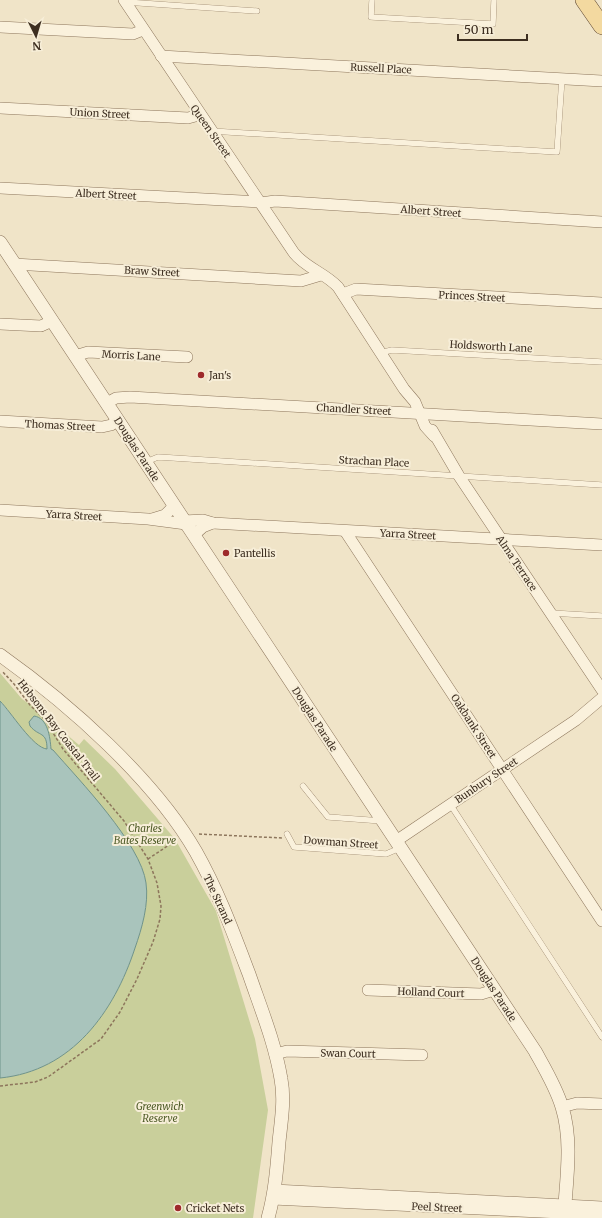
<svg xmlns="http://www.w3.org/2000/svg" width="602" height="1218" viewBox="0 0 602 1218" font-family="Merriweather,serif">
  <rect width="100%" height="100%" fill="#f0e4c8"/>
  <path fill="#c9cf9b" d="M 0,673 L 22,699 L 38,710 L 79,745 L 84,739 L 115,769 L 175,839 L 216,911 L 255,1039 L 268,1110 L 253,1218 L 0,1218 L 0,1078 C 72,1071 114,1012 135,948 C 142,928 149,904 146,883 C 141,844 79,781 53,750 C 50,749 45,750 41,748 C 27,740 13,714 0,701 Z"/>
  <path fill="#a9c4bc" stroke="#6f938a" d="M 0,701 C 11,712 33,748 47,749 C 47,731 39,737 30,726 L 29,722 L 34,716 C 48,718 50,737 51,749 L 53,750 C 79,780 141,844 146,883 C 149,904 142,928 135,948 C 114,1012 72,1071 0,1078 Z"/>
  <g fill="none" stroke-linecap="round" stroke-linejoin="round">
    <defs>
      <g id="service">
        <path d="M 372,0 L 371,17 L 493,24 L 494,0"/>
        <path d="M 125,2 L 257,11"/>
        <path d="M 211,131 L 557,152 L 562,78"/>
        <path d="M 380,353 L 392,350 L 602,362"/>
        <path d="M 146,462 L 158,457 L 602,485"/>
        <path d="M 551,613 L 602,616"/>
        <path d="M 303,786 L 328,817 L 382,821"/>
        <path d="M 450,804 L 602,1037"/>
        <path d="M 287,834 L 294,847 L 386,854 L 400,848"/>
      </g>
      <g id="minor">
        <path d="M 124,0 L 294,253 C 306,268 325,273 338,287 L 404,389 L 415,402 L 425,426 L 434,436"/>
        <path d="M 0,27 L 133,34 L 143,30"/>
        <path d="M 161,56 L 602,81"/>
        <path d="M 0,108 L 188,118 L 199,115"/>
        <path d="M 0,188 L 260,202"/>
        <path d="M 261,203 L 275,201 L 602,222"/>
        <path d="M 14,264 L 301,281 L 321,275"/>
        <path d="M 343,294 L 356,289 L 602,303"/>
        <path d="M 0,324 L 41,326 L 52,321"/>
        <path d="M 75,356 L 88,352 L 187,357"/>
        <path d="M 107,403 L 116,398 L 130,397 L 602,424"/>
        <path d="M 0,421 L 102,427 L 111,425 L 118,420"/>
        <path d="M 432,430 L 459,476 L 602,690"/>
        <path d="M 0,510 L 148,519 L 186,524"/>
        <path d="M 152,519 L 165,515 L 174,506"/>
        <path d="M 184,521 L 203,520 L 213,523 L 602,545"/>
        <path d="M 345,531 L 602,921"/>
        <path d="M 194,535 L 203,527 L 213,523"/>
        <path d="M 396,841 L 576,720 L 602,698"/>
        <path d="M 368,990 L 481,994 L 494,990"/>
        <path d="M 275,1054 L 287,1051 L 422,1055"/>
        <path d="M 562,1107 L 577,1103 L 602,1104"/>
        <path d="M 274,1190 L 602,1207"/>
        <path d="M 273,1199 L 602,1215"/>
      </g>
      <g id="tertiary">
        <path d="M 0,242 L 535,1051 C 545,1069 556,1087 562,1107 C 573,1142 566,1182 564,1218"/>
        <path d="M 0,655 C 69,704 154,779 196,852 C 218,891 233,932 249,974 C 261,1009 275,1043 281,1079 C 285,1100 281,1122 279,1142 C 277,1168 275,1193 268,1218"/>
      </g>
      <path id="primary" d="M 584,0 L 602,26"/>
    </defs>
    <use href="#service" stroke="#8d765c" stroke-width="6"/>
    <use href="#minor" stroke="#8d765c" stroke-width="12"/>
    <use href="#tertiary" stroke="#8d765c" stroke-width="14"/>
    <use href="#primary" stroke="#5b4430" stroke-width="18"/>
    <g stroke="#8d765c" stroke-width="1.5" stroke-dasharray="3 2" stroke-linecap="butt">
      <path d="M 199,834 L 282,838"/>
      <path d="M 148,859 L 175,841"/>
      <path d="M 0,1086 L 35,1082 L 48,1077 L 101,1039 L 120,1012 L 137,979 L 153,942 L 160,919 L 161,906 L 157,883 L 148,859 L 124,821 L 63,749 L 45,720 L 30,705 L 14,684 L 2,671"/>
    </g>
    <use href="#service" stroke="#faf1dc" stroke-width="5.5"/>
    <use href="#minor" stroke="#faf1dc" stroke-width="11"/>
    <use href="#tertiary" stroke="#faf1dc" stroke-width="13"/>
    <use href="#primary" stroke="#f3d9a0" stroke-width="17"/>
  </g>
  <g fill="#9e2a2b" stroke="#f7eed8" stroke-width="1.5">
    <circle cx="201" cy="375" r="4"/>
    <circle cx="226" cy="553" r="4"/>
    <circle cx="178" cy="1208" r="4"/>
  </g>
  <g text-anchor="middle" stroke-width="4" stroke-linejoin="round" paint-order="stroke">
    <g font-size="10" fill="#3d2e20" stroke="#f7eed8">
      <text transform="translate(381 68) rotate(3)" y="4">Russell Place</text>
      <text transform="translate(100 113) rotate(3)" y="4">Union Street</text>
      <text transform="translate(211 131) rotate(55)" y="4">Queen Street</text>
      <text transform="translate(106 194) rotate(3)" y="4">Albert Street</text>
      <text transform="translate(431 211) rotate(4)" y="4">Albert Street</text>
      <text transform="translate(152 271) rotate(3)" y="4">Braw Street</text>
      <text transform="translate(472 296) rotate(3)" y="4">Princes Street</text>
      <text transform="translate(491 346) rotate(3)" y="4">Holdsworth Lane</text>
      <text transform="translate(131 355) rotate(3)" y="4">Morris Lane</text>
      <text transform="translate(354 409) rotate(3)" y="4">Chandler Street</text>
      <text transform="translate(60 425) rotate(3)" y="4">Thomas Street</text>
      <text transform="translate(137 449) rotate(57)" y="4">Douglas Parade</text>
      <text transform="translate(374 461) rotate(3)" y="4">Strachan Place</text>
      <text transform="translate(74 515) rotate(3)" y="4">Yarra Street</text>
      <text transform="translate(408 534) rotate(3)" y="4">Yarra Street</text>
      <text transform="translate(517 563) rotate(56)" y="4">Alma Terrace</text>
      <text transform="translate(315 719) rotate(57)" y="4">Douglas Parade</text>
      <text transform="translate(474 726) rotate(57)" y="4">Oakbank Street</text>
      <text transform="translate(59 730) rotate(52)" y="4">Hobsons Bay Coastal Trail</text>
      <text transform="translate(486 780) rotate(-34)" y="4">Bunbury Street</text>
      <text transform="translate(341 842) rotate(4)" y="4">Dowman Street</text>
      <text transform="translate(218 899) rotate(65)" y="4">The Strand</text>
      <text transform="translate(494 989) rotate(57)" y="4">Douglas Parade</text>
      <text transform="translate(431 992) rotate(2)" y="4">Holland Court</text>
      <text transform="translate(348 1053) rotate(1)" y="4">Swan Court</text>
      <text transform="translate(437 1207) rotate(3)" y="4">Peel Street</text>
    </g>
    <g font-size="10" fill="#3d2e20" stroke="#f7eed8" text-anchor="start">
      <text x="209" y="379">Jan's</text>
      <text x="234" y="557">Pantellis</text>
      <text x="186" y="1212">Cricket Nets</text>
    </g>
    <g font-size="10" font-style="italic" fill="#4d5a26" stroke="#f7eed8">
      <text x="145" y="832">Charles<tspan x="145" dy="12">Bates Reserve</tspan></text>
      <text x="160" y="1110">Greenwich<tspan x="160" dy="12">Reserve</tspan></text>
    </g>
  </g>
  <g transform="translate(36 36) rotate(175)" stroke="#f7eed8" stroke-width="3" paint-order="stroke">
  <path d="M0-3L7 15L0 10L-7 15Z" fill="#3d2e20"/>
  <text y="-6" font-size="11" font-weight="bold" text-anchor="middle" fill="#3d2e20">N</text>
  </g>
  <path d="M458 34v6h69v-6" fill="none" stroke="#3d2e20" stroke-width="2"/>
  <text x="464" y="34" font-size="12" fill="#3d2e20" stroke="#f7eed8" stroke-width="3" paint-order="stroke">50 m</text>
</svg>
